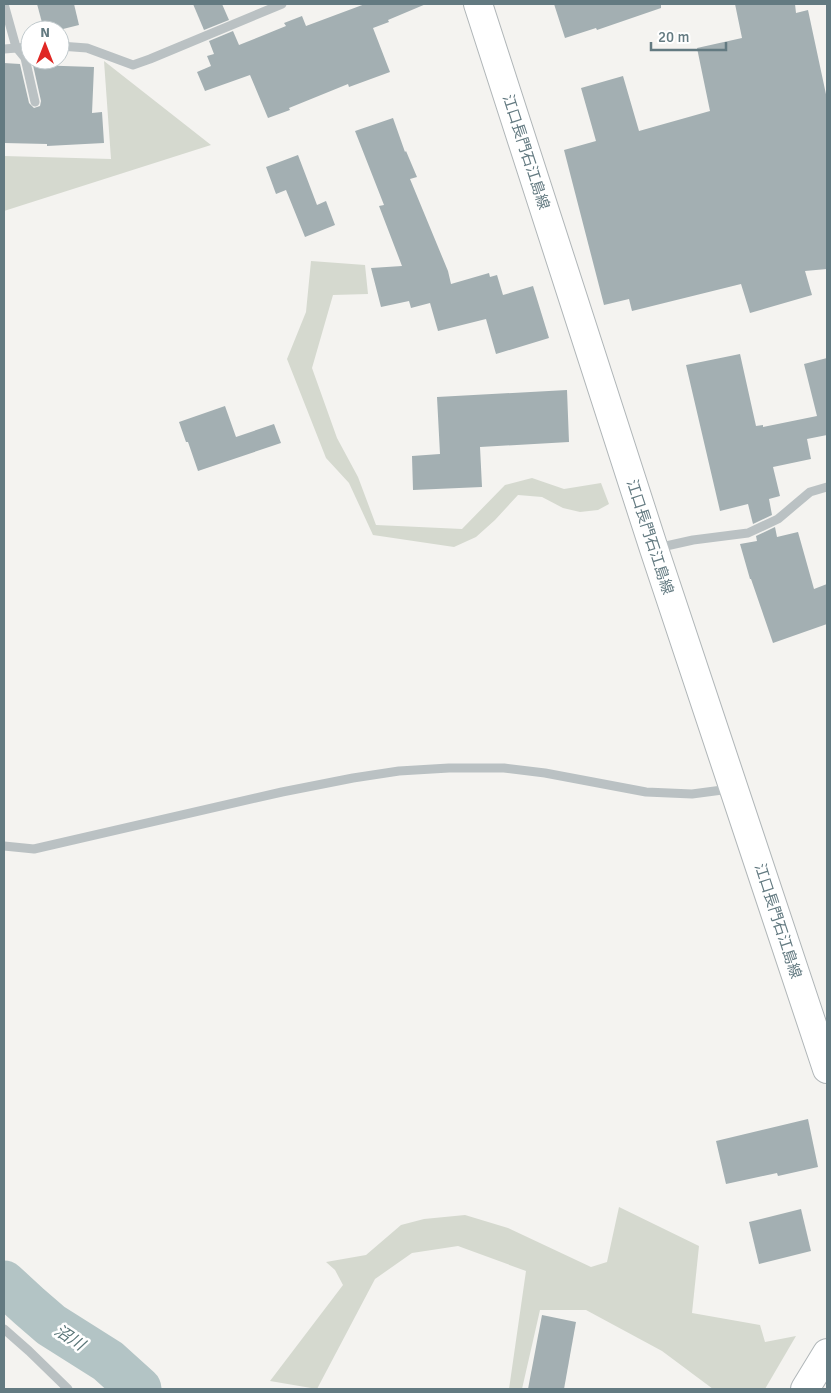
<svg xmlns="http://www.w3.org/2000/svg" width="831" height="1393" viewBox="0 0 831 1393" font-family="Signika,'Noto Sans JP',sans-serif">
  <rect width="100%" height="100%" fill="#f4f3f0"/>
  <g fill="#d5d9cf">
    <path d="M 104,61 L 211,145 L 4,211 L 4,156 L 111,159 Z"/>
    <path d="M 311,261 L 365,265 L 368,294 L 333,295 L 312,368 L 337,438 L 358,477 L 376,525 L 462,529 L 505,485 L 532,478 L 564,489 L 601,483 L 609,504 L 598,510 L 580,512 L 563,508 L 542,497 L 518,495 L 495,520 L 476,537 L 454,547 L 373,535 L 349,483 L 326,458 L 287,359 L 306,312 Z"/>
    <path d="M 619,1207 L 699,1246 L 692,1313 L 760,1325 L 765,1342 L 796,1336 L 765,1389 L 713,1389 L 662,1351 L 586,1310 L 540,1310 L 522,1389 L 509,1389 L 526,1271 L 458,1246 L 412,1253 L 375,1279 L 317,1389 L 270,1381 L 343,1285 L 335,1270 L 326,1262 L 366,1255 L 401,1225 L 424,1219 L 465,1215 L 508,1228 L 591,1267 L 607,1262 Z"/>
  </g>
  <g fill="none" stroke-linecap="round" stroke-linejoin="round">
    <path stroke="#b3c4c5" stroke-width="45" d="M 4,1283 L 29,1306 L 51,1325 L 108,1361 L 139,1389"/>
  </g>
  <g fill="#a3afb2">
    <path d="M 37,4 L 74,4 L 79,25 L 59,30 L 44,30 Z"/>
    <path d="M 193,4 L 222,4 L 229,20 L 204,30 Z"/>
    <path d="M 365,4 L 426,4 L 388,20 L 389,22 L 373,28 L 390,72 L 349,87 L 348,84 L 289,108 L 290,110 L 268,118 L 250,75 L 205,91 L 197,72 L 211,66 L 207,56 L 214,54 L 209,41 L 233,31 L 239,45 L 286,26 L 284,23 L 302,16 L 306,26 Z"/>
    <path d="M 554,4 L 661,4 L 661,8 L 597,30 L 596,28 L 565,38 Z"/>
    <path d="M 735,4 L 795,4 L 796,13 L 808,10 L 827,99 L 827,269 L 805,271 L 812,295 L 750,313 L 741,284 L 632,311 L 629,299 L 604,305 L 564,150 L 596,141 L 581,88 L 623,76 L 639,131 L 710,111 L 697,48 L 742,38 Z"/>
    <path d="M 4,63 L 20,64 L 29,103 L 34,108 L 40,106 L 41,101 L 33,65 L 94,67 L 92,113 L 102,112 L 104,143 L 47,146 L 47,144 L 4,143 Z"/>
    <path d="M 393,118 L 405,152 L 406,151 L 417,177 L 410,179 L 448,271 L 451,284 L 489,273 L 490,277 L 497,275 L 503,295 L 533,286 L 549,338 L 496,354 L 486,319 L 438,331 L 430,303 L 411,308 L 409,301 L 381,307 L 371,268 L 402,266 L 379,206 L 384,205 L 355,131 Z"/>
    <path d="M 298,155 L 317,205 L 326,201 L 335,225 L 305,237 L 286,190 L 276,194 L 266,167 Z"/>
    <path d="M 740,354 L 756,426 L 763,425 L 763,427 L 817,416 L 804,364 L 827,358 L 827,435 L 807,439 L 811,459 L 773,467 L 780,496 L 769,499 L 772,515 L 753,524 L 748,504 L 720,511 L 686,365 Z"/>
    <path d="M 567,390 L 569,442 L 480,447 L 482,487 L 413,490 L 412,456 L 440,454 L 437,397 Z"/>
    <path d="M 225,406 L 236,437 L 274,424 L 281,443 L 198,471 L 188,442 L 186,442 L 179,422 Z"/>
    <path d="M 775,527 L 777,537 L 798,532 L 814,589 L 827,584 L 827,624 L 773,643 L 751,579 L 750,579 L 740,544 L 757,541 L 756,536 Z"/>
    <path d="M 808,1119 L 818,1167 L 778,1176 L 777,1173 L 726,1184 L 716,1141 Z"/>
    <path d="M 801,1209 L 811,1251 L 759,1264 L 749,1222 Z"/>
    <path d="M 542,1315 L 576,1322 L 564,1389 L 528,1389 Z"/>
  </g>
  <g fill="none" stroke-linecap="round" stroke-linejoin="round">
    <defs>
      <g id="major">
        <path d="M 478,4 L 654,549 L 827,1069"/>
        <path d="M 805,1389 L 827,1353"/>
      </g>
    </defs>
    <use href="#major" stroke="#b0b6b8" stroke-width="30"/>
    <g stroke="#bac1c3" stroke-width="9">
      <path d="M 4,4 L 16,47 L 25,58 L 35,102"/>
      <path d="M 60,46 L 87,48 L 133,65 L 150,59 L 282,4"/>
      <path d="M 4,49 L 30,47"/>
      <path d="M 657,548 L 693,540 L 748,533 L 778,519 L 810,492 L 827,487"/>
      <path d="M 4,846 L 34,849 L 282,792 L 353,778 L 399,771 L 449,768 L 504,768 L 545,773 L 646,792 L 692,794 L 730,789"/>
      <path d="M 4,1329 L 29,1351 L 68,1389"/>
    </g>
    <use href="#major" stroke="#fff" stroke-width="28"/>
  </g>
  <g text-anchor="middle" stroke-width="5" stroke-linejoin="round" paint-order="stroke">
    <g font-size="15" fill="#637a81" stroke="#fff">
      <text transform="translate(526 152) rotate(72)" y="5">江口長門石江島線</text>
      <text transform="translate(650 537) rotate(72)" y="5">江口長門石江島線</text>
      <text transform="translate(778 921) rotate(72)" y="5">江口長門石江島線</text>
    </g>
    <g font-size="16" font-style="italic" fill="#5a7678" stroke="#fff">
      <text transform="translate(70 1337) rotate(33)" y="6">沼川</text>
    </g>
  </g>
  <rect width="831" height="1393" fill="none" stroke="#637a81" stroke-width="10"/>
  <g transform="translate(45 45)"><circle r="24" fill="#ffffff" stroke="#c1cacd"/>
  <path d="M0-4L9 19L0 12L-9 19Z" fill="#e02824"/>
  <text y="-8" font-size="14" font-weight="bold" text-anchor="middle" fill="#637a81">N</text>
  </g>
  <path d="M651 42v8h75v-8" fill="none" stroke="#637a81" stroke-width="2.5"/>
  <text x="658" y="42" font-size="15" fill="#637a81" stroke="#ffffff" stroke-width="4" paint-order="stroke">20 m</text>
</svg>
